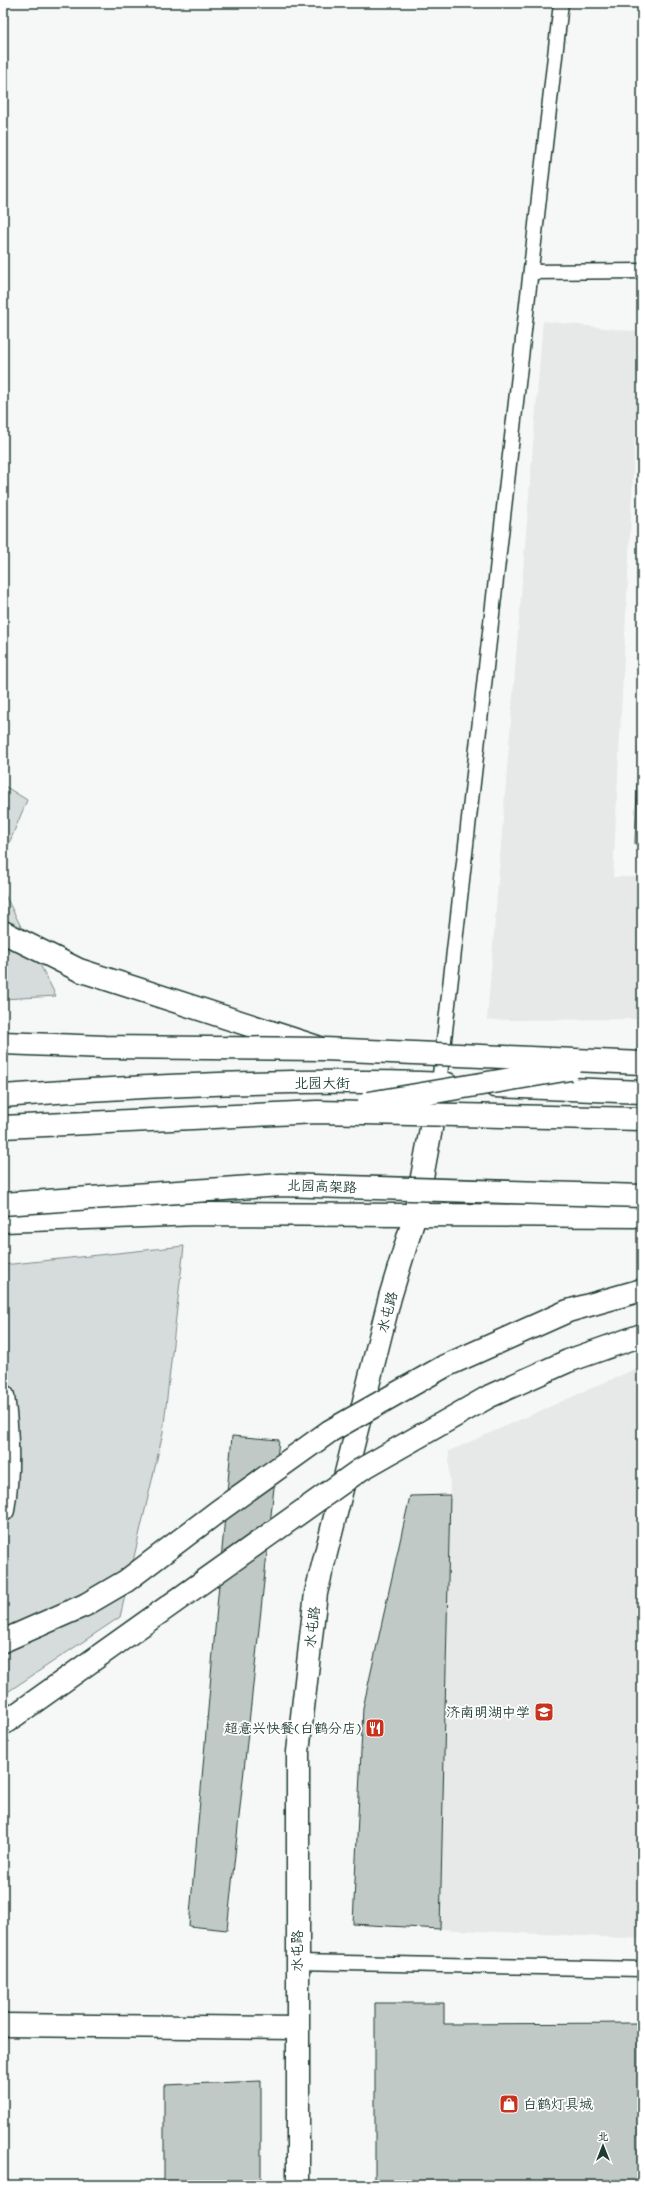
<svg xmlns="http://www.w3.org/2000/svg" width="645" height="2188" viewBox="0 0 645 2188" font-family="Mynerve,'LXGW WenKai TC',sans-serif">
  <rect width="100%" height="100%" fill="#f6f7f7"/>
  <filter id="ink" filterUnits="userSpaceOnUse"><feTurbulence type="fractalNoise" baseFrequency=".025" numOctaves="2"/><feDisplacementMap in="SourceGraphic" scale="8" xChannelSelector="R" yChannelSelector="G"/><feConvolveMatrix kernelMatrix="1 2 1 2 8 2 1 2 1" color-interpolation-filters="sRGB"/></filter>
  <g filter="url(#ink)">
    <g fill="#e6e9e8">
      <path d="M 543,321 L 640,332 L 613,877 L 642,877 L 642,1019 L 487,1020 Z"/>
      <path d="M 642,1366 L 642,1939 L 440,1929 L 450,1495 L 449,1451 Z"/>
    </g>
    <g fill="#d6dcdb" stroke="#7a8c88">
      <path d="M 3,785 L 27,800 L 3,858 Z"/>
      <path d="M 3,891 L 56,996 L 3,999 Z"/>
      <path d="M 184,1246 L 163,1433 L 120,1617 L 3,1695 L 3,1265 Z"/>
    </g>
    <g fill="#c0c9c6" stroke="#1f3d34">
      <path d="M 642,659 L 642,844 L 635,844 Z"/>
      <path d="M 232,1436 L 279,1440 L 227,1930 L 189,1926 Z"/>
      <path d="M 450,1495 L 440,1929 L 353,1924 L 363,1708 L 410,1496 Z"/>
      <path d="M 375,2003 L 444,2003 L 444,2024 L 642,2023 L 642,2185 L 375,2185 Z"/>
      <path d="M 261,2081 L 261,2185 L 164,2185 L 164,2085 Z"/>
    </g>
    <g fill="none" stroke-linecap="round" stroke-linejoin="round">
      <defs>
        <g id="lane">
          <path d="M 531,272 L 642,271"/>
          <path d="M 439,1084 L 561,3"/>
          <path d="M 297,1962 L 642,1969"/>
        </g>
        <path id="street" d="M 3,2025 L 297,2028"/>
        <path id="secondary" d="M 298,2185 L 298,1752 L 316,1593 L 390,1297 L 415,1215 L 437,1096"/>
        <g id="primary">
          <path d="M 495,1086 L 642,1092"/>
          <path d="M 3,1096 C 151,1085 299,1078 447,1084"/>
          <path d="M 3,1221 L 198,1214 L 642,1216"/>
        </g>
        <g id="highway">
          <path d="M 3,932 L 79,970 L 317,1047"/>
          <path d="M 3,1396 C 8,1433 9,1473 3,1510"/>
          <path d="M 3,1641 L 85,1605"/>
        </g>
      </defs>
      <use href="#lane" stroke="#1f3d34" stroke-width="17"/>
      <use href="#street" stroke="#1f3d34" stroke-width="25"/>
      <use href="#secondary" stroke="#1f3d34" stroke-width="25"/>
      <use href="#primary" stroke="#1f3d34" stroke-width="25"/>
      <use href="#highway" stroke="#1f3d34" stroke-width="25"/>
      <use href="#lane" stroke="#fff" stroke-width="14"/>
      <use href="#street" stroke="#fff" stroke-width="22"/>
      <use href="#secondary" stroke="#fff" stroke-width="22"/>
      <use href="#primary" stroke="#fff" stroke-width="22"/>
      <use href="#highway" stroke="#fff" stroke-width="22"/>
      <defs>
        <g id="highway-bridge">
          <path d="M 3,1043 L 105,1047 L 324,1049 L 642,1063"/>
          <path d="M 369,1103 L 570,1069"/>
          <path d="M 3,1127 L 317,1112 L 642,1119"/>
          <path d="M 3,1204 L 281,1185 L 642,1196"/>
          <path d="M 85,1605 L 126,1581 L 217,1512 L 330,1431 L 445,1366 L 568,1311 L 642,1290"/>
          <path d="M 3,1724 L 360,1470 L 490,1396 L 568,1361 L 642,1335"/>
        </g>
      </defs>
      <use href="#highway-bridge" stroke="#1f3d34" stroke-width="25" stroke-linecap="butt"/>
      <use href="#highway-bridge" stroke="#fff" stroke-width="22"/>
    </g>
  </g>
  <defs>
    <symbol id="school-square" viewBox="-11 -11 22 22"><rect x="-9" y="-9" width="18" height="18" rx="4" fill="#c8321e" stroke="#fff"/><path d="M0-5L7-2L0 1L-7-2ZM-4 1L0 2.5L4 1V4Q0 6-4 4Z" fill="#fff"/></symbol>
    <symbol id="restaurant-square" viewBox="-11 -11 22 22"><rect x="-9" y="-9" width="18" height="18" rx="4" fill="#c8321e" stroke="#fff"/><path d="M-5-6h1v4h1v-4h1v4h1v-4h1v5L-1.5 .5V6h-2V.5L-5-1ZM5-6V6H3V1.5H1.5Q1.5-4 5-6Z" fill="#fff"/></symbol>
    <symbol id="shop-square" viewBox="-11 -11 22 22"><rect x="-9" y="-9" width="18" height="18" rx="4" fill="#c8321e" stroke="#fff"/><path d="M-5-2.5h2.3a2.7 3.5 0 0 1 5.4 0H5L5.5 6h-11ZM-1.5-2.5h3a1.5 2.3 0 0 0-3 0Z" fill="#fff"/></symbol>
  </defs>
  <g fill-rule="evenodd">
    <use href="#school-square" x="533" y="1701" width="22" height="22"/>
    <use href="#restaurant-square" x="364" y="1717" width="22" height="22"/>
    <use href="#shop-square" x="498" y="2093" width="22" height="22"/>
  </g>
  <g text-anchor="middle" stroke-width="3.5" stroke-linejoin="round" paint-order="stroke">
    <g font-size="14" fill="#1f3d34" stroke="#fff">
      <text x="322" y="1088">北园大街</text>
      <text transform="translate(322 1186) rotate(2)" y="5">北园高架路</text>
      <text transform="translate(387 1312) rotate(-75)" y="5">水屯路</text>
      <text transform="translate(312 1627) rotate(-83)" y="5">水屯路</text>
      <text transform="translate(297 1951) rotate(-90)" y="5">水屯路</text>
    </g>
    <g font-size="14" fill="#1f3d34" stroke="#fff" text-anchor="end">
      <text x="530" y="1717">济南明湖中学</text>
      <text x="361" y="1733">超意兴快餐(白鹤分店)</text>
      <text x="523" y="2109" text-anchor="start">白鹤灯具城</text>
    </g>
  </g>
  <rect width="645" height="2188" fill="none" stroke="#fff" stroke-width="16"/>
  <rect x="8" y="8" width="629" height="2172" fill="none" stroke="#1f3d34" stroke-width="1.5" filter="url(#ink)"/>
  <g transform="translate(603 2146)" stroke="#ffffff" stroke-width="3" paint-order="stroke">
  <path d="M0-3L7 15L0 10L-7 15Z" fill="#1f3d34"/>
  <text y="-6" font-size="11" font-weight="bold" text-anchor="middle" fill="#1f3d34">北</text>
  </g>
</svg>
